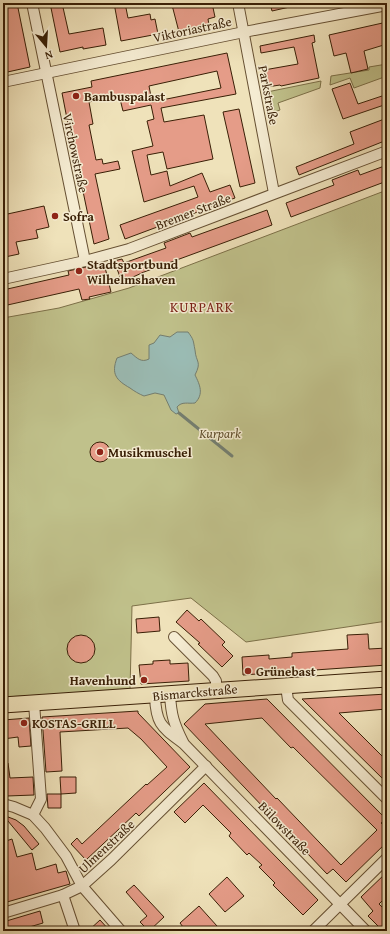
<svg xmlns="http://www.w3.org/2000/svg" width="390" height="934" viewBox="0 0 390 934" font-family="'Gentium Book Plus',serif">
  <rect width="100%" height="100%" fill="#efe2ba"/>
  <filter id="stains"><feTurbulence type="fractalNoise" baseFrequency=".005" numOctaves="4"/><feColorMatrix values="0 0 0 0 .2 0 0 0 0 .09 0 0 0 0 .02 0 0 0 .5 -.17"/></filter>
  <radialGradient id="worn" r=".72"><stop offset=".6" stop-color="#630" stop-opacity="0"/><stop offset="1" stop-color="#630" stop-opacity=".3"/></radialGradient>
  <g fill="#c0c18b" stroke="#7c7048">
    <path d="M 387,64 L 387,76 L 354,88 L 350,78 L 330,85 L 331,76 L 369,70 L 369,67 Z"/>
    <path d="M 321,81 L 320,88 L 278,103 L 280,110 L 272,113 L 267,92 Z"/>
    <path d="M 387,190 L 387,621 L 246,642 L 191,598 L 132,606 L 130,691 L 3,697 L 3,318 L 59,308 L 129,288 Z"/>
  </g>
  <path fill="#9bbdb6" stroke="#747e70" d="M 177,332 L 188,332 C 194,340 193,340 195,350 C 196,363 202,361 195,375 C 200,385 204,394 195,403 C 188,404 182,401 177,407 L 179,413 L 176,414 L 171,410 L 164,395 L 155,393 L 144,396 C 139,394 134,391 130,388 C 116,380 111,374 117,358 L 131,353 C 137,358 141,363 149,359 L 149,345 L 154,343 L 160,335 L 170,337 Z"/>
  <g fill="none" stroke-linecap="round" stroke-linejoin="round">
    <path stroke="#747e70" stroke-width="3" d="M 179,413 L 232,456"/>
  </g>
  <g fill="#e59c88" stroke="#391f06" fill-rule="evenodd">
    <path d="M 3,3 L 17,3 L 30,67 L 3,73 Z"/>
    <path d="M 50,3 L 62,3 L 69,34 L 103,28 L 106,45 L 83,49 L 83,47 L 60,52 Z"/>
    <path d="M 114,3 L 125,3 L 128,18 L 150,14 L 151,20 L 155,19 L 158,34 L 121,41 Z"/>
    <path d="M 179,3 L 212,3 L 215,17 L 208,19 L 209,25 L 179,32 L 172,5 Z"/>
    <path d="M 270,3 L 294,3 L 294,6 L 272,11 Z"/>
    <path d="M 387,22 L 387,44 L 364,51 L 368,69 L 351,73 L 346,53 L 334,56 L 329,35 Z"/>
    <path d="M 314,35 L 315,42 L 312,43 L 319,78 L 281,86 L 280,85 L 267,87 L 264,70 L 298,64 L 294,47 L 261,53 L 260,46 Z"/>
    <path d="M 227,53 L 236,94 L 161,108 L 164,122 L 204,115 L 213,159 L 167,169 L 163,152 L 147,155 L 151,175 L 167,171 L 170,186 L 202,173 L 210,192 L 230,185 L 235,198 L 125,239 L 120,225 L 198,197 L 194,186 L 144,202 L 132,151 L 153,146 L 147,121 L 154,119 L 151,105 L 123,111 L 119,95 L 89,102 L 93,124 L 89,125 L 96,160 L 102,159 L 103,164 L 118,161 L 120,169 L 95,174 L 109,239 L 94,244 L 70,129 L 69,129 L 62,93 L 92,87 L 91,81 ZM 217,71 L 221,88 L 152,102 L 149,86 Z"/>
    <path d="M 350,83 L 358,104 L 385,95 L 387,99 L 387,104 L 343,119 L 332,89 Z"/>
    <path d="M 239,109 L 255,183 L 240,187 L 223,112 Z"/>
    <path d="M 387,118 L 387,140 L 299,175 L 296,167 L 354,144 L 350,132 Z"/>
    <path d="M 387,165 L 387,181 L 291,217 L 286,203 L 334,185 L 332,180 L 358,170 L 360,175 Z"/>
    <path d="M 44,206 L 49,227 L 36,230 L 38,238 L 16,242 L 19,254 L 5,257 L 3,247 L 3,215 Z"/>
    <path d="M 267,210 L 272,225 L 144,272 L 122,282 L 114,261 L 122,259 L 124,263 L 166,248 L 164,243 L 190,233 L 192,237 Z"/>
    <path d="M 104,263 L 111,292 L 89,297 L 90,299 L 82,300 L 79,289 L 3,306 L 3,290 L 69,275 L 68,271 Z"/>
    <circle cx="100" cy="452" r="10"/>
    <path d="M 187,610 L 199,621 L 201,619 L 225,642 L 222,645 L 233,656 L 222,667 L 198,644 L 200,643 L 176,622 Z"/>
    <path d="M 159,617 L 160,631 L 137,633 L 136,619 Z"/>
    <path d="M 368,634 L 369,649 L 387,648 L 387,665 L 243,675 L 242,657 L 269,655 L 269,659 L 292,657 L 292,653 L 348,649 L 347,635 Z"/>
    <circle cx="81" cy="649" r="14"/>
    <path d="M 170,660 L 170,664 L 188,663 L 189,681 L 141,684 L 139,665 L 153,664 L 153,661 Z"/>
    <path d="M 387,694 L 387,709 L 339,713 L 387,761 L 387,783 L 302,699 Z"/>
    <path d="M 267,699 L 386,819 L 381,823 L 387,829 L 387,842 L 346,882 L 333,869 L 327,874 L 184,724 L 205,704 ZM 262,718 L 291,748 L 293,747 L 377,830 L 341,865 L 277,798 L 276,799 L 205,724 Z"/>
    <path d="M 138,711 L 138,713 L 190,767 L 139,816 L 136,813 L 86,860 L 71,844 L 77,838 L 82,844 L 146,784 L 147,785 L 167,767 L 141,739 L 128,728 L 60,732 L 62,771 L 46,772 L 42,717 Z"/>
    <path d="M 29,718 L 31,746 L 19,747 L 18,737 L 3,739 L 3,720 Z"/>
    <path d="M 3,763 L 8,763 L 10,778 L 33,777 L 34,795 L 7,796 L 3,795 Z"/>
    <path d="M 60,777 L 76,777 L 76,793 L 61,794 Z"/>
    <path d="M 204,783 L 318,900 L 303,915 L 273,885 L 275,883 L 259,867 L 262,865 L 249,853 L 247,855 L 229,836 L 231,833 L 203,805 L 185,823 L 174,812 Z"/>
    <path d="M 47,794 L 61,794 L 61,808 L 48,808 Z"/>
    <path d="M 3,815 L 16,820 L 24,826 L 39,844 L 32,850 Z"/>
    <path d="M 12,839 L 17,857 L 32,853 L 36,870 L 56,864 L 58,873 L 66,871 L 70,884 L 7,902 L 3,888 L 3,842 Z"/>
    <path d="M 387,872 L 387,896 L 379,904 L 387,912 L 387,931 L 383,931 L 368,916 L 373,911 L 361,897 Z"/>
    <path d="M 227,877 L 244,896 L 225,912 L 209,894 Z"/>
    <path d="M 134,885 L 164,917 L 149,931 L 140,922 L 147,916 L 126,892 Z"/>
    <path d="M 199,906 L 217,926 L 212,931 L 186,931 L 180,923 Z"/>
    <path d="M 40,911 L 43,923 L 26,928 L 27,931 L 3,931 L 3,922 Z"/>
    <path d="M 100,920 L 110,931 L 88,931 Z"/>
  </g>
  <g fill="none" stroke-linecap="round" stroke-linejoin="round">
    <defs>
      <g id="minor">
        <path d="M 32,3 L 85,261"/>
        <path d="M 238,3 L 274,193"/>
        <path d="M 3,82 L 244,32 L 387,5"/>
        <path d="M 3,279 L 85,261 L 129,249 L 387,151"/>
        <path d="M 174,637 L 213,676 L 216,681 L 216,690"/>
        <path d="M 286,686 L 288,700 L 387,799"/>
        <path d="M 170,694 C 171,715 174,724 183,742"/>
        <path d="M 155,696 C 156,725 162,727 184,744 L 366,931"/>
        <path d="M 3,804 L 14,807 L 33,815 L 45,828 L 66,856 L 82,886 L 121,931"/>
        <path d="M 33,815 L 41,799 L 34,703"/>
        <path d="M 63,895 L 75,931"/>
        <path d="M 3,913 L 63,895 L 82,886 L 111,860 L 206,766"/>
        <path d="M 313,931 L 387,858"/>
      </g>
      <path id="primary" d="M 3,705 L 387,679"/>
    </defs>
    <use href="#minor" stroke="#665033" stroke-width="12"/>
    <use href="#primary" stroke="#391f06" stroke-width="17"/>
    <use href="#minor" stroke="#f5ecd2" stroke-width="10"/>
    <use href="#primary" stroke="#efe2ba" stroke-width="15"/>
  </g>
  <g fill="#8f2418" stroke="#f5ecd2" stroke-width="1.5">
    <circle cx="76" cy="96" r="4"/>
    <circle cx="55" cy="216" r="4"/>
    <circle cx="79" cy="271" r="4"/>
    <circle cx="100" cy="452" r="4"/>
    <circle cx="248" cy="671" r="4"/>
    <circle cx="144" cy="680" r="4"/>
    <circle cx="24" cy="723" r="4"/>
  </g>
  <g text-anchor="middle" stroke-width="3" stroke-linejoin="round" paint-order="stroke">
    <g font-size="13" fill="#391f06" stroke="#f5ecd2">
      <text transform="translate(192 29) rotate(-12)" y="5">Viktoriastraße</text>
      <text transform="translate(269 95) rotate(79)" y="5">Parkstraße</text>
      <text transform="translate(76 153) rotate(78)" y="5">Virchowstraße</text>
      <text transform="translate(193 211) rotate(-21)" y="5">Bremer Straße</text>
      <text transform="translate(195 692) rotate(-5)" y="5">Bismarckstraße</text>
      <text transform="translate(285 828) rotate(46)" y="5">Bülowstraße</text>
      <text transform="translate(106 846) rotate(-43)" y="5">Ulmenstraße</text>
    </g>
    <g font-size="13" font-weight="bold" fill="#391f06" stroke="#f5ecd2" text-anchor="start">
      <text x="84" y="101">Bambuspalast</text>
      <text x="63" y="221">Sofra</text>
      <text x="87" y="269">Stadtsportbund<tspan x="87" dy="15">Wilhelmshaven</tspan></text>
      <text x="108" y="457">Musikmuschel</text>
      <text x="256" y="676">Grünebast</text>
      <text x="136" y="685" text-anchor="end">Havenhund</text>
      <text x="32" y="728">KOSTAS-GRILL</text>
    </g>
    <g font-size="13" font-style="italic" fill="#62502e" stroke="#f5ecd2">
      <text x="220" y="438">Kurpark</text>
    </g>
    <g font-size="14" letter-spacing="1" fill="#7a1f14" stroke="#f5ecd2">
      <text x="202" y="312">KURPARK</text>
    </g>
  </g>
  <rect width="390" height="934" fill="none" stroke="#efe2ba" stroke-width="16"/>
  <rect x="4" y="4" width="382" height="926" fill="none" stroke="#391f06" stroke-width="2"/>
  <rect x="8" y="8" width="374" height="918" fill="none" stroke="#391f06"/>
  <g transform="translate(46 46) rotate(162)" stroke="#f5ecd2" stroke-width="3" paint-order="stroke">
  <path d="M0-3L7 15L0 10L-7 15Z" fill="#391f06"/>
  <text y="-6" font-size="11" font-weight="bold" text-anchor="middle" fill="#391f06">N</text>
  </g>
  <rect width="100%" height="100%" filter="url(#stains)"/>
  <rect width="100%" height="100%" fill="url(#worn)"/>
</svg>
